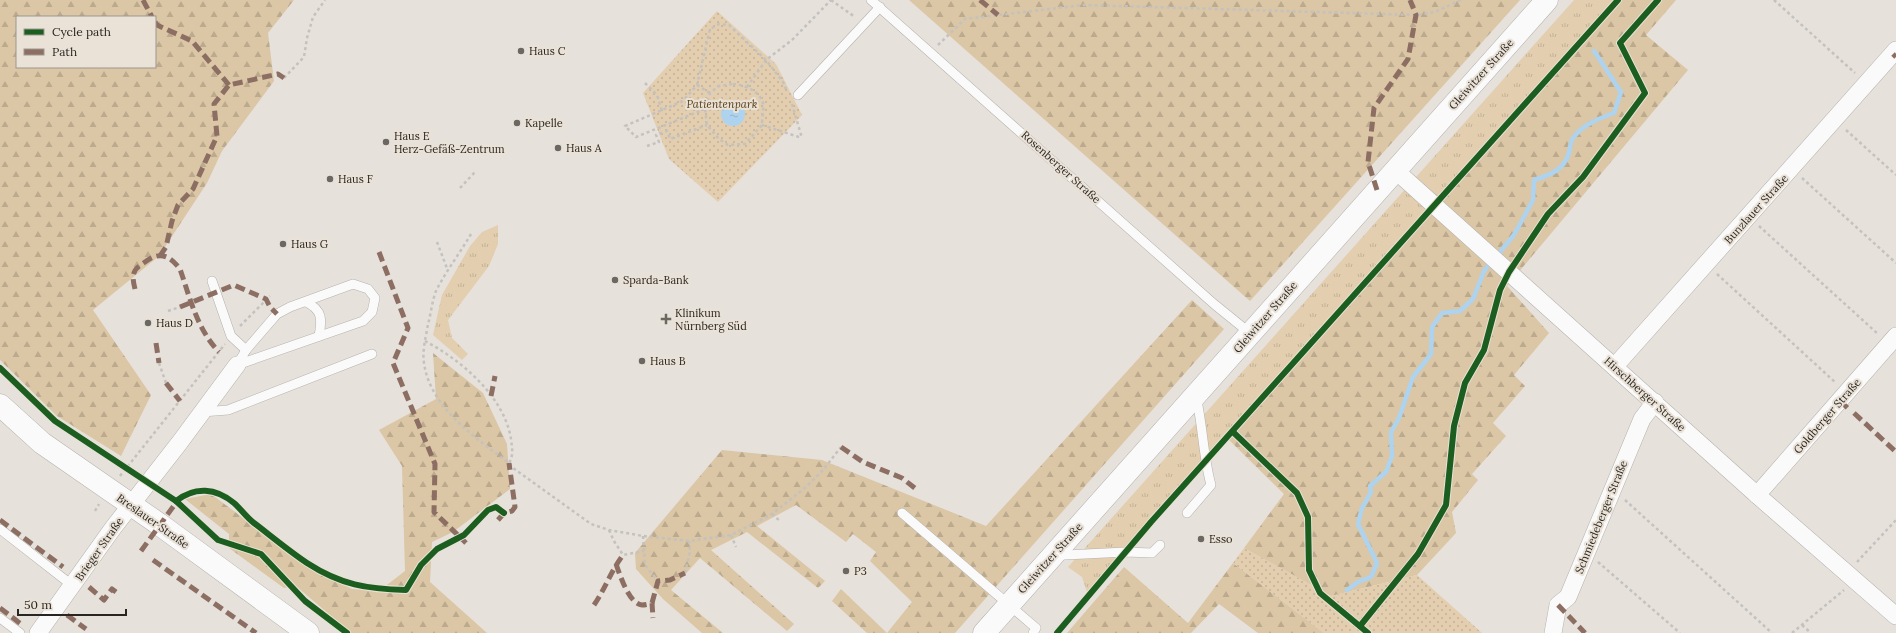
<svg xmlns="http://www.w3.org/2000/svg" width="1896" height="633" viewBox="0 0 1896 633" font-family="Lora,serif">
  <defs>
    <pattern id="grass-tufts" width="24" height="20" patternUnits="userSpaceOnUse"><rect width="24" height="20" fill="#e3ceaf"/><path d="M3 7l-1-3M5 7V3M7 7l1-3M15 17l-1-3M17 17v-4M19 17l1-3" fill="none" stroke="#c3b196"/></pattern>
    <pattern id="forest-firs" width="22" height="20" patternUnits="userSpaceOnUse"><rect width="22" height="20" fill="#dbc6a5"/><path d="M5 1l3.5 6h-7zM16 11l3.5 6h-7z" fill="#bcaa8e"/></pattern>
    <pattern id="park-dots" width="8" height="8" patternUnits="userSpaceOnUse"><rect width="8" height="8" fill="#e3ceaf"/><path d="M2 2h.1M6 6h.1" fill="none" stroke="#c3b196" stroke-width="1.8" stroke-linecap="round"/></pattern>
    <pattern id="water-ripples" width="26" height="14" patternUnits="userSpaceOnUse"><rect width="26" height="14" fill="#aed3ee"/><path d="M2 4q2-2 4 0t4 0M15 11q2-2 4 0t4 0" fill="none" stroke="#96b5cc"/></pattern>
  </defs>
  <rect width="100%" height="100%" fill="#e6e1db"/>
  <g fill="url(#grass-tufts)">
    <path d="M 1574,0 L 1621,0 L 1228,439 L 1211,451 L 1087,592 L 1082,577 L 1068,567 Z"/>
    <path d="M 498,225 L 498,244 L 489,266 L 448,320 L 452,338 L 468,354 L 462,360 L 433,335 L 442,295 L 470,246 L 482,232 Z"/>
  </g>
  <g fill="url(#forest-firs)" fill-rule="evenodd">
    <path d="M 0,0 L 294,0 L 268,33 L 274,81 L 222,151 L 207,183 L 159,256 L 93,310 L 151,395 L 121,456 L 57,416 L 0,360 ZM 17,17 L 155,17 L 155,67 L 17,67 Z"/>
    <path d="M 909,0 L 1520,0 L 1250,301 Z"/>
    <path d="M 1621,0 L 1676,0 L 1646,35 L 1688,70 L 1507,286 L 1549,333 L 1514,375 L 1525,386 L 1493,423 L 1506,436 L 1472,474 L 1478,480 L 1452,512 L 1456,533 L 1417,575 L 1331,596 L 1244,548 L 1284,494 L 1228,439 Z"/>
    <path d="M 1192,300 L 1224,329 L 955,633 L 867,633 L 832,601 L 841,589 L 887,633 L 912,602 L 870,561 L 876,552 L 853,534 L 846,542 L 796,505 L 757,526 L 825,581 L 818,588 L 747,532 L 711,550 L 794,624 L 787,631 L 700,558 L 671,590 L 723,633 L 702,633 L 663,599 L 636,569 L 635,553 L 722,450 L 822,460 L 986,526 Z"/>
    <path d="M 433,353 L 483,393 L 507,444 L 510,489 L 453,532 L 432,542 L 430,582 L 487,633 L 351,633 L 296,586 L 284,588 L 229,548 L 229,534 L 185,499 L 211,494 L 306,565 L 352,589 L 379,591 L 405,571 L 402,466 L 379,430 L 436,399 Z"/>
    <path d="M 1233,563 L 1324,633 L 1258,633 L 1219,604 L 1191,633 L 1067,633 L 1124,567 L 1188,623 Z"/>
  </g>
  <g fill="url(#park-dots)">
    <path d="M 717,11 L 776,64 L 802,115 L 718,202 L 669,159 L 643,93 Z"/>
    <path d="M 1244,548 L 1331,596 L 1417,575 L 1482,633 L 1324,633 L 1233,563 Z"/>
  </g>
  <circle fill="url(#water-ripples)" cx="733" cy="114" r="12"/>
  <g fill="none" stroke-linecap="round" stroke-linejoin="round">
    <path stroke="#aed3ee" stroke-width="4.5" d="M 1347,590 L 1358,582 L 1371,577 L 1377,563 L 1358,524 L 1362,508 L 1371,492 L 1370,486 L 1386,472 L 1392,456 L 1391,432 L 1399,418 L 1413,377 L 1431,354 L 1432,327 L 1442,313 L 1460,311 L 1473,299 L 1484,271 L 1514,235 L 1533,200 L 1534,180 C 1550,175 1564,170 1569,153 C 1570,149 1570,142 1573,138 C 1582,125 1600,118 1614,113 L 1621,92 L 1594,51"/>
    <defs>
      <g id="lane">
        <path d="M 871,0 L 1214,304 L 1251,334"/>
        <path d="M 798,95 L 880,7"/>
        <path d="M 212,281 L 231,336 L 246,350"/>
        <path d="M 353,284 L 368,289 L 375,298 L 372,312 L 363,321 L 237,365 L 246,350 L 277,314 L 290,307 Z"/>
        <path d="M 306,302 C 323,310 322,320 319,336"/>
        <path d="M 202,412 L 228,410 L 372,354"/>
        <path d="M 902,513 L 1036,628 L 1033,633"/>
        <path d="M 1187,513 L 1211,485 C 1203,456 1203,426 1196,396"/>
        <path d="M 0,529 L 73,586"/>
        <path d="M 1057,552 L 1065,555 L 1126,552 L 1152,553 L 1160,545"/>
        <path d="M 0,618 L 20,633"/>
      </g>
      <g id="street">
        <path d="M 1395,170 L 1757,495 L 1896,616"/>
        <path d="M 1615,366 L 1896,50"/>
        <path d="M 1757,495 L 1896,336"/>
        <path d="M 38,633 L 113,528 L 180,442 L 237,365"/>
        <path d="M 1553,633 L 1558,605 L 1568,597 L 1642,419 L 1655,402"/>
      </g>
      <g id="secondary">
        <path d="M 0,405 L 42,443 L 159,524 L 308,633"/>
        <path d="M 984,633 L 1547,0"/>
      </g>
    </defs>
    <use href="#lane" stroke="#b5b2ad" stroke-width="10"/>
    <use href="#street" stroke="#b5b2ad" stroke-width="18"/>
    <use href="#secondary" stroke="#b5b2ad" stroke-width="23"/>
    <g stroke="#c4c2bf" stroke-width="2.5" stroke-dasharray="3 3" stroke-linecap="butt">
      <path d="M 831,0 L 855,17"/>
      <path d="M 1774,0 L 1855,73"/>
      <path d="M 938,45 L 965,19 L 1083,5 L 1416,15 L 1435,12 L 1461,0"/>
      <path d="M 284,78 L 304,57 L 307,38 L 313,17 L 325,0"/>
      <path d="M 645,83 L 657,95 L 662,111"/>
      <path d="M 733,84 C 744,85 759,90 763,103 C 764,109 762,119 762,125 L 745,144 L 728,145 L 719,139 L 707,125 L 705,109 L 710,93 L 719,86 Z"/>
      <path d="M 697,85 L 710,93"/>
      <path d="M 747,87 L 766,60 L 783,82 L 787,92"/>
      <path d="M 792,104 L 802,138"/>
      <path d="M 705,109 L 636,137 L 625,126 L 683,101 L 697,85 L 710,29 L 719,24 L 729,25 L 766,60 L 792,40 L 831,0"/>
      <path d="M 762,125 L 802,138"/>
      <path d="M 1846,130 L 1896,175"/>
      <path d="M 647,146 L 659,142 L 656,135 L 667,131 L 670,139 L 707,125"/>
      <path d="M 1802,178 L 1896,263"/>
      <path d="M 460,188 L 476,171"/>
      <path d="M 1759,226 L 1878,334"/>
      <path d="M 471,234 C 460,253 446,271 436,291 C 432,301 431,314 428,324 C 426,337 422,350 424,363 C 430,408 476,438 509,463 L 513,468 L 591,524 L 609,530 L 643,536 L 689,541 L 731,535 L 772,514 L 806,487 L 823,470 L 841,447"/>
      <path d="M 437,242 L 448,271"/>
      <path d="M 1717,274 L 1836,383"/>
      <path d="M 168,311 L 180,307"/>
      <path d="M 240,326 L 270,296"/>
      <path d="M 425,341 C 461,360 504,396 511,439 C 512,449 514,454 509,463"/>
      <path d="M 159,363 L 166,383"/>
      <path d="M 120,476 L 225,344"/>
      <path d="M 1625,500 L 1772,633"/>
      <path d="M 95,511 L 99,504"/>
      <path d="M 772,514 L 780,521"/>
      <path d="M 609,530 L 614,541 L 623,555 L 644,551"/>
      <path d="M 731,535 L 736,547"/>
      <path d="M 643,536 L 645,565 L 658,581"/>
      <path d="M 1598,562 L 1680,633"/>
      <path d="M 1857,562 L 1896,520"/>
      <path d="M 685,573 L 690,552 L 689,541"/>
      <path d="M 1802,625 L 1811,633"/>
      <path d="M 1792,633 L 1844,590"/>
    </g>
    <use href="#lane" stroke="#fbfafa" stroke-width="9"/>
    <use href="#street" stroke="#fbfafa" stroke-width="17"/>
    <use href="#secondary" stroke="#fbfafa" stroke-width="22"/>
    <g stroke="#8d6e63" stroke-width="5" stroke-dasharray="10 5" stroke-linecap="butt">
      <path d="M 143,0 L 152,17"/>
      <path d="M 980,0 L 998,15"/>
      <path d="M 155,22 L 157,25 L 192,41 L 229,85"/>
      <path d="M 1893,54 L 1896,57"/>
      <path d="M 1377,190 L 1368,162 L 1374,108 L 1408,59 L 1416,15 L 1410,0"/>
      <path d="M 379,252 L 408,328 L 393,363 L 435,464 L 434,512 L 466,543"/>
      <path d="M 160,256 L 166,247 L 172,221 L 178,205 L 193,189 L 217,136 L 214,104 L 229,85 L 278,74 L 284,78"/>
      <path d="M 135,289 C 134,285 132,277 134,273 C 135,268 141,265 145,262 C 160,251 169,255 180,269 C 190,298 197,329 219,352"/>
      <path d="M 180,307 L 234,285 L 266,299 L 270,307 L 277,314"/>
      <path d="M 156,343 L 159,363"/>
      <path d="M 166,383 L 180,401"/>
      <path d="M 491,396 L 495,376"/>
      <path d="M 1840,401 L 1851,411"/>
      <path d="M 1854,413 L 1896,452"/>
      <path d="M 841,447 L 863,462 L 902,478 L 916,489"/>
      <path d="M 0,520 L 63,567"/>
      <path d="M 498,520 L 504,513 L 512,511 L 515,507 L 509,463"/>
      <path d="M 141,551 L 178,500"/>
      <path d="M 153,560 L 256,633"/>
      <path d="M 616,564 C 620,575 629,604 642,605 C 645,605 649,604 652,603 L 653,618"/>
      <path d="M 89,587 L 104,600 L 112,589 L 116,592"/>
      <path d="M 652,603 L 658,581 L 670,580 L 685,573"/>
      <path d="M 594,605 C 605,589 611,571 623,555"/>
      <path d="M 1558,605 L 1585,633"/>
      <path d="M 0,608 L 21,624"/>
      <path d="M 67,615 L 86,629"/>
    </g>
    <defs>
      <g id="cycleway">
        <path d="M 0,368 L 55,421 L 176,501 L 218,540 L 261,554 L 305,601 L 347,633"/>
        <path d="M 1233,432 L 1297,493 L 1308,517 L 1309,570 L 1320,593 L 1368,633"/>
        <path d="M 176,501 C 195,486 216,488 234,503 C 241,509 246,517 254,523 C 271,536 289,551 307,563 C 341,585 367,589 406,590 L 421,565 L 437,549 L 464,535 L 488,510 L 496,507 L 504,513"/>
        <path d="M 1360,626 L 1418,554 L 1446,505 L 1454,426 L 1465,383 L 1484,350 L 1500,290 L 1509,272 L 1548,214 L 1583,177 L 1645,93 L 1620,43 L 1658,0"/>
        <path d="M 1057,633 L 1151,522 L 1618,0"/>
      </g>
    </defs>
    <use href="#cycleway" stroke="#eae2d7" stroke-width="8"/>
    <use href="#cycleway" stroke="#1b5e20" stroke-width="6"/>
  </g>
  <g fill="#6b6763" stroke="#eae2d7" stroke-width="1.5">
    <circle cx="521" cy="51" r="4"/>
    <circle cx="517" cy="123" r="4"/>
    <circle cx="386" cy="142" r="4"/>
    <circle cx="558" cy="148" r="4"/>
    <circle cx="330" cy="179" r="4"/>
    <circle cx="283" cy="244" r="4"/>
    <circle cx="615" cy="280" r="4"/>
    <path d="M664 313h4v4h4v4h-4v4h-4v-4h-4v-4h4z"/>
    <circle cx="148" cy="323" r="4"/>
    <circle cx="642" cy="361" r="4"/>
    <circle cx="1201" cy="539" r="4"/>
    <circle cx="846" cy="571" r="4"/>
  </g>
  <g text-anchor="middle" stroke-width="4" stroke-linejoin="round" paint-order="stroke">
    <g font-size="11" fill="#292622" stroke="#eae2d7" text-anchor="start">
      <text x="529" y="55">Haus C</text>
      <text x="525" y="127">Kapelle</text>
      <text x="394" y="140">Haus E<tspan x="394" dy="13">Herz-Gefäß-Zentrum</tspan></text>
      <text x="566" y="152">Haus A</text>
      <text x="338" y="183">Haus F</text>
      <text x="291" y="248">Haus G</text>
      <text x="623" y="284">Sparda-Bank</text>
      <text x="675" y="317">Klinikum<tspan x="675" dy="13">Nürnberg Süd</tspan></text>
      <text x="156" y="327">Haus D</text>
      <text x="650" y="365">Haus B</text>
      <text x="1209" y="543">Esso</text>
      <text x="854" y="575">P3</text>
    </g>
    <g font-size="11" fill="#292622" stroke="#eae2d7">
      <text transform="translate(1481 74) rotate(-48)" y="4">Gleiwitzer Straße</text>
      <text transform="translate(1061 167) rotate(42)" y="4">Rosenberger Straße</text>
      <text transform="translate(1756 209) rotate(-48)" y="4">Bunzlauer Straße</text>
      <text transform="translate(1265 317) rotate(-49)" y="4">Gleiwitzer Straße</text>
      <text transform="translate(1645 394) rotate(42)" y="4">Hirschberger Straße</text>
      <text transform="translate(1827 416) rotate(-49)" y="4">Goldberger Straße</text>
      <text transform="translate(1601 517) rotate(-68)" y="4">Schmiedeberger Straße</text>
      <text transform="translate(153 521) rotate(35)" y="4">Breslauer Straße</text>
      <text transform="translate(99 549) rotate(-55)" y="4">Brieger Straße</text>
      <text transform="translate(1050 558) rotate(-48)" y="4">Gleiwitzer Straße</text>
    </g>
    <g font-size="11" font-style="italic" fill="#5a4117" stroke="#eae2d7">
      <text x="722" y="108">Patientenpark</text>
    </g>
  </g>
  <rect x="16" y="16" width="140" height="52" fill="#eae2d7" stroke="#9d978f"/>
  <rect x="24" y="29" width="20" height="6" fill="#1b5e20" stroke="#9d978f"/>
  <text x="52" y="36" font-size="12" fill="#292622">Cycle path</text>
  <rect x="24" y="49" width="20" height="6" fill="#8d6e63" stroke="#9d978f"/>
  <text x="52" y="56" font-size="12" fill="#292622">Path</text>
  <path d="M18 609v6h108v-6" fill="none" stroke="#292622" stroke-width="2"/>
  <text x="24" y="609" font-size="12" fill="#292622" stroke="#eae2d7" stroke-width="3" paint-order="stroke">50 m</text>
</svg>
